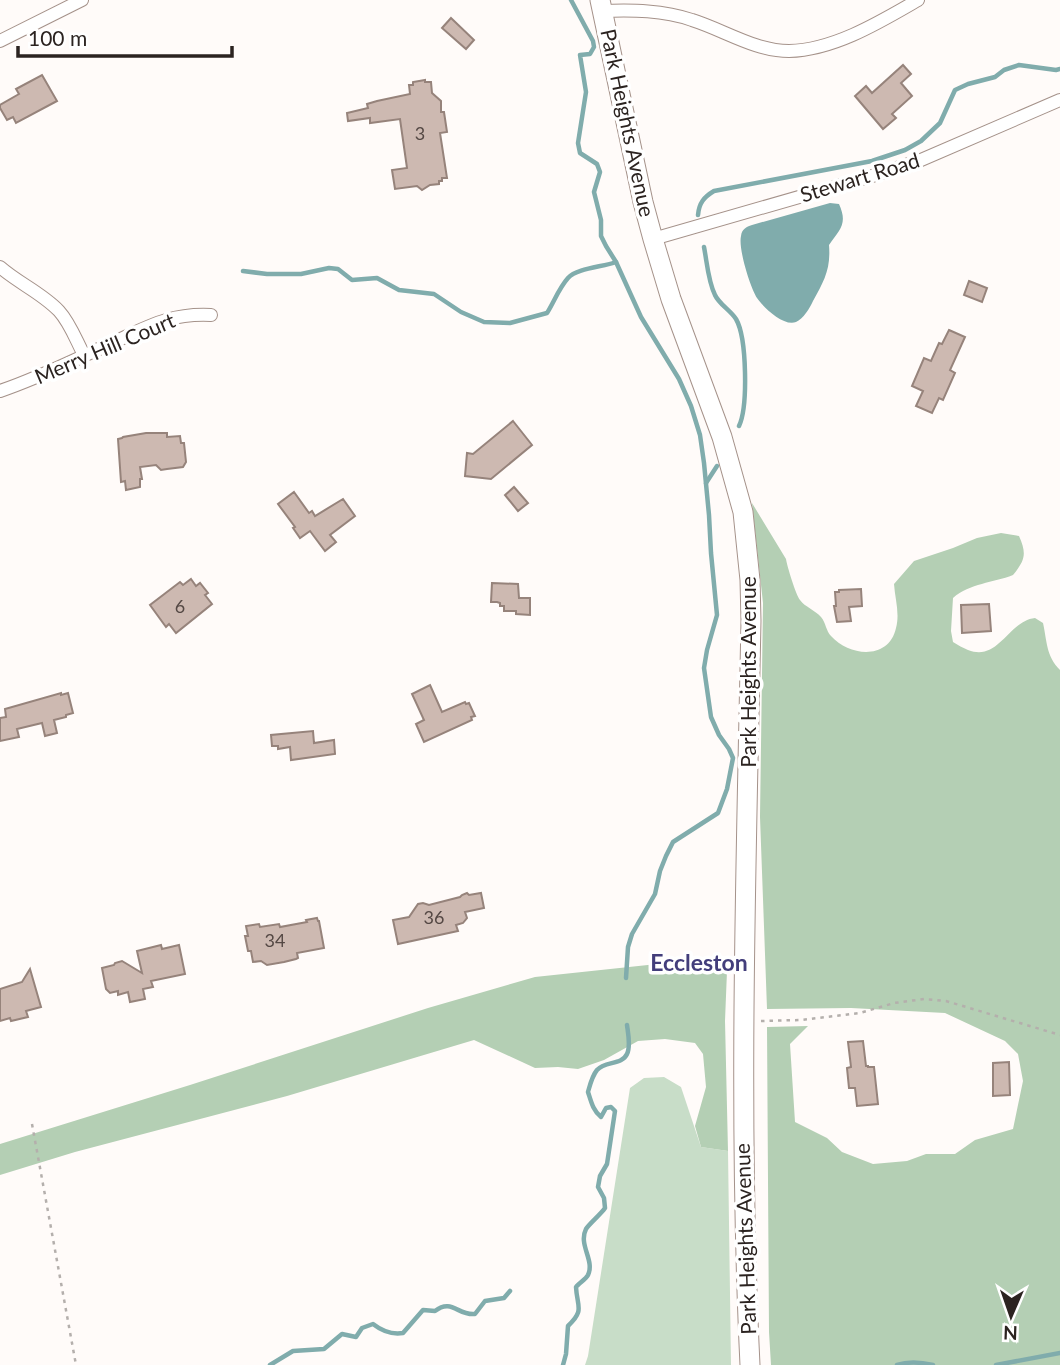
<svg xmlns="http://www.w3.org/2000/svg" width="1060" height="1365" viewBox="0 0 1060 1365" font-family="Lato,sans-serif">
  <rect width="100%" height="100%" fill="#fffbf9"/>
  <path fill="#c8ddc8" d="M 664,1077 L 681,1087 L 701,1147 L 728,1151 L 731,1365 L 585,1365 L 588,1356 L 630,1088 L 644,1078 Z"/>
  <g fill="#b4cfb4">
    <path d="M 752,503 L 786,559 C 787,566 796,595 800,600 C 805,607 815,610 821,617 C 826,623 826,631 831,636 C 850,657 889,660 896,628 C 900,613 895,599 894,584 L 914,561 L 953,548 L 977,538 L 1001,533 L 1019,536 C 1027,554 1025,560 1013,575 C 993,583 970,583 953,598 L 951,631 L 953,642 C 958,645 963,648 968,650 C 999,662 1008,621 1035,618 L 1043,623 C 1047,641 1046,656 1060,670 L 1060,1365 L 771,1365 L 769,1332 L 767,1027 L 808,1026 L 790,1044 L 795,1122 L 827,1138 L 842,1152 L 873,1164 L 907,1161 L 926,1154 L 955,1154 L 975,1140 L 1013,1129 L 1023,1081 L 1018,1054 L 1005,1041 L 945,1013 L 851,1008 L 767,1009 L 760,817 L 763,603 Z"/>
    <path d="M 723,957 L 727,971 L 725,1021 L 728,1151 L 701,1147 L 695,1126 L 706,1087 L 703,1054 L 695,1043 L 665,1039 L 638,1041 L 604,1060 L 578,1069 L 558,1067 L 535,1068 L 474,1040 L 287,1096 L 75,1152 L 0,1175 L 0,1144 L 190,1085 L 428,1008 L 535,977 Z"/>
  </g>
  <path fill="#80acac" d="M 830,203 L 839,204 C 848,224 840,229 829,245 C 831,269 824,281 813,301 C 810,308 803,319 796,322 C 784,327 763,307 757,298 C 750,287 738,248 741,236 C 742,229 746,227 752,225 Z"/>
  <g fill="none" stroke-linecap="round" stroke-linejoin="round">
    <g stroke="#80acac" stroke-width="4.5">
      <path d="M 571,0 L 593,41 L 594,47 L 590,54 L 580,55 L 586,92 L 578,143 L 580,153 L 597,164 L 600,172 L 594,192 L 601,220 L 601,236 L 606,246 L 616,262 L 641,317 L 679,379 L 691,406 L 700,435 L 704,463 L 709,515 L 711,553 L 717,615 L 707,650 L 704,668 L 711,717 L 719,735 L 729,749 L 733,758 L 727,789 L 718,813 L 673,842 L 666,856 L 660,871 L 655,894 L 632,934 L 628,947 L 626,978"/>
      <path d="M 698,215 C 699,203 704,197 714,191 L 872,161 L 905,150 L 921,141 L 940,123 L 955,90 L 968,84 L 995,77 L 1004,70 L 1019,65 L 1056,70 L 1060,69"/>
      <path d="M 704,247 C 707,262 708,281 715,295 C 719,304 730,310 736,319 C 747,338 748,407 739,426"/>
      <path d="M 243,271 L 267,274 L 301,274 L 329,268 L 338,269 L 352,280 L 377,278 L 399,290 L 434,294 L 461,312 L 484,322 L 510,323 L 547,313 C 554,302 559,288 568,278 C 577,268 603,267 616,262"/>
      <path d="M 706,483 L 717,466"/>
      <path d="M 270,1365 L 293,1351 L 324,1349 L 342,1334 L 356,1337 L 362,1328 L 373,1324 C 382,1331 391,1335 403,1333 L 423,1310 L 435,1311 C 452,1298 458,1316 475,1314 L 485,1301 L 504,1298 L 510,1291"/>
      <path d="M 563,1365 L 566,1354 L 568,1326 C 585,1310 577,1307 576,1287 C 579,1283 586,1279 588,1275 C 595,1260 578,1245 586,1229 C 589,1224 601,1214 605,1208 L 604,1198 L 598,1187 L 600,1176 L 607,1164 L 615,1111 L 611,1107 L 606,1108 L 601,1117 C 593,1111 591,1101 588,1092 C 590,1085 592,1076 597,1070 C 605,1061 622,1065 627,1054 C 631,1046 628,1033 627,1025"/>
      <path d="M 897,1365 C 909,1361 920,1362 933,1365"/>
      <path d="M 996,1365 L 1060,1353"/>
    </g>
  </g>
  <g fill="#cdb9b1" stroke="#96837b" stroke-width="2">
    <path d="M 451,18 L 474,40 L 466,49 L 442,28 Z"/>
    <path d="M 903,65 L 911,74 L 901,83 L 912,96 L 892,114 L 896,118 L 883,129 L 855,96 L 866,86 L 872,93 Z"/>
    <path d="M 42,75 L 57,101 L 16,123 L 13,117 L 7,120 L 0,108 L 0,105 L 19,94 L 16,89 Z"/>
    <path d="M 425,80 L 425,82 L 431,82 L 432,93 L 441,101 L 441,112 L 444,112 L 447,132 L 440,133 L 447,178 L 442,178 L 442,181 L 439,181 L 439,184 L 430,185 L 422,190 L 417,186 L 395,189 L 392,170 L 407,168 L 400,119 L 370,123 L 370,118 L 348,121 L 347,113 L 368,108 L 367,104 L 377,101 L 410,94 L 409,85 L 413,85 L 413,82 Z"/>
    <path d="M 969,281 L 987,288 L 982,302 L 964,295 Z"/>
    <path d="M 949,330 L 965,337 L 950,370 L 955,373 L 943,400 L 939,398 L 932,413 L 916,406 L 923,391 L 912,386 L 924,358 L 931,361 L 939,343 L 942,344 Z"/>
    <path d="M 513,421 L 532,445 L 491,479 L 465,476 L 467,453 L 473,454 Z"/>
    <path d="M 146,433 L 167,433 L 167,437 L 180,436 L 181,443 L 184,443 L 186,462 L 183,467 L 167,469 L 161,470 L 156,465 L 140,467 L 142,479 L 140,479 L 140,487 L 126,490 L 125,481 L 121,482 L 118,439 L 122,438 L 123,437 Z"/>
    <path d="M 514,487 L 528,503 L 518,511 L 505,495 Z"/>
    <path d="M 294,492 L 309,513 L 312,511 L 315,516 L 343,499 L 355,516 L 330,535 L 336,542 L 325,551 L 310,531 L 300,538 L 293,528 L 295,527 L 278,504 Z"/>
    <path d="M 191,579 L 196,586 L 200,583 L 208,593 L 205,595 L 212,604 L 176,633 L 169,624 L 166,627 L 150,605 L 180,582 L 183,585 Z"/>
    <path d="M 492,583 L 518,584 L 519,598 L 530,598 L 530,615 L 516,614 L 516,611 L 504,611 L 504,606 L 500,606 L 500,603 L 497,602 L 491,602 Z"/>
    <path d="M 861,589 L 862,606 L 849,607 L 851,621 L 837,622 L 834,606 L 836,606 L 835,592 L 839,592 L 839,590 Z"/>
    <path d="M 989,604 L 991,631 L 962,633 L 961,605 Z"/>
    <path d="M 430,685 L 442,712 L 465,702 L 466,704 L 469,703 L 475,716 L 471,717 L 472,720 L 424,742 L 416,724 L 424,720 L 412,694 Z"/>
    <path d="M 61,693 L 61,695 L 68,693 L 73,713 L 66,715 L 66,717 L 54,720 L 57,733 L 45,736 L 42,723 L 17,729 L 19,737 L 0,741 L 0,718 L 6,717 L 5,709 Z"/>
    <path d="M 313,731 L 314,743 L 334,740 L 335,754 L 291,760 L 290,747 L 278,749 L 278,746 L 272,746 L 271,735 Z"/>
    <path d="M 467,893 L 469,895 L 481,893 L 484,908 L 465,912 L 467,918 L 463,923 L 456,925 L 458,931 L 398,944 L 393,920 L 409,917 L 418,904 L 423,903 L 429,905 L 460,897 L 462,895 Z"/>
    <path d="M 317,918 L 318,921 L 319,921 L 324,948 L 297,953 L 298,958 L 296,959 L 284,962 L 267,965 L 261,961 L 253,962 L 251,951 L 248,951 L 245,936 L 248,936 L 246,926 L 259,924 L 260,927 L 279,924 L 280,927 L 307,922 L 306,920 Z"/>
    <path d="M 161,945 L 162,949 L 179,945 L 185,974 L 151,981 L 153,987 L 143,989 L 145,999 L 130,1002 L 128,992 L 118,995 L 118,991 L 110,993 L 106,989 L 102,968 L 114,965 L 115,963 L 122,961 L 142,973 L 137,951 Z"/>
    <path d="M 30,969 L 41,1007 L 26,1011 L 28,1017 L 11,1021 L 10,1018 L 0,1021 L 0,989 L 22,982 Z"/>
    <path d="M 863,1041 L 866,1066 L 868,1066 L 868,1067 L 874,1067 L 878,1104 L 857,1106 L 855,1088 L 849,1088 L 847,1068 L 851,1067 L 848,1042 Z"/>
    <path d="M 1009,1062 L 1010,1095 L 993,1096 L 993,1063 Z"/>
  </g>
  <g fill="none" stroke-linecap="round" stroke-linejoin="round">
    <defs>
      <g id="minor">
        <path d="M 602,11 C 633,10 663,10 692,20 C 724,30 755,51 789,51 C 834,50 880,22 918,0"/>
        <path d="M 0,41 L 82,0"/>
        <path d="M 653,239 L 879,174 L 921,160 L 1060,100"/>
        <path d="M 0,267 C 18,283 42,293 59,311 C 70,323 76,340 84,355"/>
        <path d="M 0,391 C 39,378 76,359 114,342 C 149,326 171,313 211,315"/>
      </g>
      <path id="secondary" d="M 600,0 L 643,202 L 653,239 L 671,299 L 722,437 L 743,512 L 750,580 L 751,621 C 746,869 738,1117 750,1365"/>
    </defs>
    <use href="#minor" stroke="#a5928a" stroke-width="14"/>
    <use href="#secondary" stroke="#a5928a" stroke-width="21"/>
    <g stroke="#b4afac" stroke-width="2.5" stroke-dasharray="3.5 5" stroke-linecap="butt">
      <path d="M 761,1021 L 801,1020 L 860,1013 L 894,1003 L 924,999 L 946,1001 L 1060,1035"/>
      <path d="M 32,1124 L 76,1365"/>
    </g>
    <use href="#minor" stroke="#fff" stroke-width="12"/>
    <use href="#secondary" stroke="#fff" stroke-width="19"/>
  </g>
  <g text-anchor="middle" stroke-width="7" stroke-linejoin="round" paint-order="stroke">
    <g font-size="18" fill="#544844">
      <text x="420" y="140">3</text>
      <text x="180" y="613">6</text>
      <text x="434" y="924">36</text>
      <text x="275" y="947">34</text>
    </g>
    <g font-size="21" fill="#2b2320" stroke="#fff">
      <text transform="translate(627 123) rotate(78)" y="7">Park Heights Avenue</text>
      <text transform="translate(860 178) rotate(-17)" y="7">Stewart Road</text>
      <text transform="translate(105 349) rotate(-23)" y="7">Merry Hill Court</text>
      <text transform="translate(749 672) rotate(-90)" y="7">Park Heights Avenue</text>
      <text transform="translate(746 1239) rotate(-92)" y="7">Park Heights Avenue</text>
    </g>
    <g font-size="23" font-weight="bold" fill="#433e7b" stroke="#fff">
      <text x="699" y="971">Eccleston</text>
    </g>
  </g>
  <g transform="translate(1011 1316) rotate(182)" stroke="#ffffff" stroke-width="5" paint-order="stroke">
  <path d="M0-5L12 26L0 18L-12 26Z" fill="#2b2320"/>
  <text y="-10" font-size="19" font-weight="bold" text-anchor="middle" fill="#2b2320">N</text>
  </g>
  <path d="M18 46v10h214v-10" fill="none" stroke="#2b2320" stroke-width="3.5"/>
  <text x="28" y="46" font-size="21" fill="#2b2320" stroke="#ffffff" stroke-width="5" paint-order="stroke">100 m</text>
</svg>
